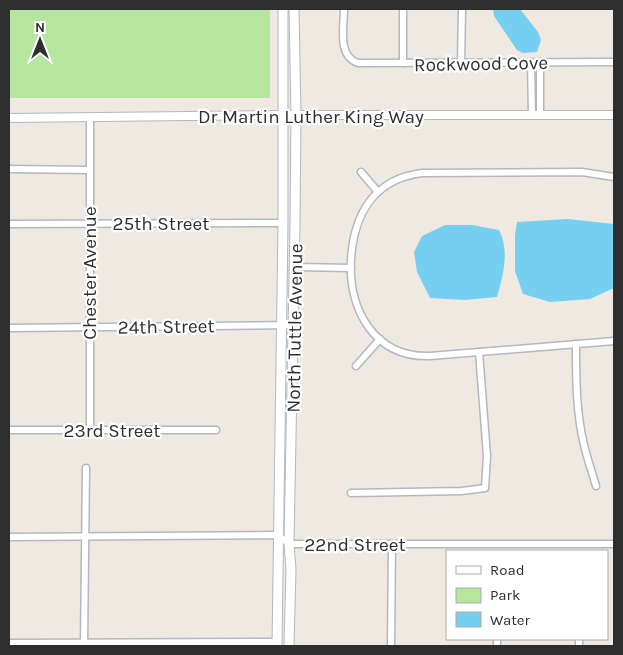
<svg xmlns="http://www.w3.org/2000/svg" width="623" height="655" viewBox="0 0 623 655" font-family="Karla,sans-serif">
  <rect width="100%" height="100%" fill="#efe9e1"/>
  <rect fill="#b6e59e" x="9" y="9" width="261" height="89"/>
  <g fill="#75cff0">
    <path d="M 493,9 L 520,9 L 538,32 L 541,40 L 537,52 L 523,53 L 517,50 L 494,16 Z"/>
    <path d="M 568,219 L 614,224 L 614,288 L 590,299 L 550,302 L 523,294 L 515,271 L 515,235 L 517,222 Z"/>
    <path d="M 445,225 L 472,225 L 499,230 C 510,251 503,275 497,297 L 465,300 L 430,298 L 417,272 L 414,252 L 422,236 Z"/>
  </g>
  <g fill="none" stroke-linecap="round" stroke-linejoin="round">
    <defs>
      <g id="minor">
        <path d="M 344,9 C 344,27 337,56 358,63 L 614,62"/>
        <path d="M 403,9 L 403,63"/>
        <path d="M 531,62 L 532,115"/>
        <path d="M 540,62 L 540,115"/>
        <path d="M 461,63 L 462,9"/>
        <path d="M 9,169 L 90,170"/>
        <path d="M 361,172 L 378,192"/>
        <path d="M 614,177 L 582,172 L 422,173 C 374,179 354,214 351,259 C 348,309 374,358 430,356 L 614,341"/>
        <path d="M 9,224 L 283,223"/>
        <path d="M 294,267 L 351,268"/>
        <path d="M 9,328 L 293,325"/>
        <path d="M 576,344 C 576,378 576,412 584,445 C 587,458 592,472 596,486"/>
        <path d="M 356,366 L 380,339"/>
        <path d="M 90,429 L 90,118"/>
        <path d="M 9,430 L 216,430"/>
        <path d="M 351,493 L 462,491 L 485,488 L 487,456 L 479,352"/>
        <path d="M 9,537 L 278,535 L 289,544 L 614,544"/>
        <path d="M 9,643 L 277,642"/>
        <path d="M 84,645 L 86,468"/>
        <path d="M 391,646 L 392,545"/>
        <path d="M 497,646 L 497,639"/>
        <path d="M 579,646 L 579,639"/>
      </g>
      <path id="tertiary" d="M 9,118 L 284,115 L 614,115"/>
      <g id="secondary">
        <path d="M 277,646 L 283,223 L 283,9"/>
        <path d="M 289,646 L 291,569 L 289,544 L 295,223 L 296,115 L 294,9"/>
      </g>
    </defs>
    <use href="#minor" stroke="#b4b7c1" stroke-width="9"/>
    <use href="#tertiary" stroke="#b4b7c1" stroke-width="10"/>
    <use href="#secondary" stroke="#b4b7c1" stroke-width="11"/>
    <use href="#minor" stroke="#fff" stroke-width="6"/>
    <use href="#tertiary" stroke="#fff" stroke-width="8"/>
    <use href="#secondary" stroke="#fff" stroke-width="9"/>
  </g>
  <g text-anchor="middle" stroke-width="4.5" stroke-linejoin="round" paint-order="stroke">
    <g font-size="19" fill="#2e2e2e" stroke="#fff">
      <text transform="translate(481 63) rotate(-1)" y="7">Rockwood Cove</text>
      <text x="311" y="123">Dr Martin Luther King Way</text>
      <text x="161" y="230">25th Street</text>
      <text transform="translate(89 273) rotate(-90)" y="7">Chester Avenue</text>
      <text transform="translate(166 326) rotate(-1)" y="7">24th Street</text>
      <text transform="translate(294 328) rotate(-89)" y="7">North Tuttle Avenue</text>
      <text x="112" y="437">23rd Street</text>
      <text x="355" y="551">22nd Street</text>
    </g>
  </g>
  <rect width="623" height="655" fill="none" stroke="#2e2e2e" stroke-width="20"/>
  <rect x="446" y="550" width="162" height="90" fill="#ffffff" stroke="#ababab"/>
  <rect x="456" y="566" width="25" height="8" fill="#ffffff" stroke="#ababab"/>
  <text x="490" y="575" font-size="15" fill="#2e2e2e">Road</text>
  <rect x="456" y="588" width="25" height="15" fill="#b6e59e" stroke="#ababab"/>
  <text x="490" y="600" font-size="15" fill="#2e2e2e">Park</text>
  <rect x="456" y="612" width="25" height="15" fill="#75cff0" stroke="#ababab"/>
  <text x="490" y="625" font-size="15" fill="#2e2e2e">Water</text>
  <g transform="translate(40 40)" stroke="#ffffff" stroke-width="4" paint-order="stroke">
  <path d="M0-4L9 19L0 12L-9 19Z" fill="#2e2e2e"/>
  <text y="-8" font-size="14" font-weight="bold" text-anchor="middle" fill="#2e2e2e">N</text>
  </g>
</svg>
